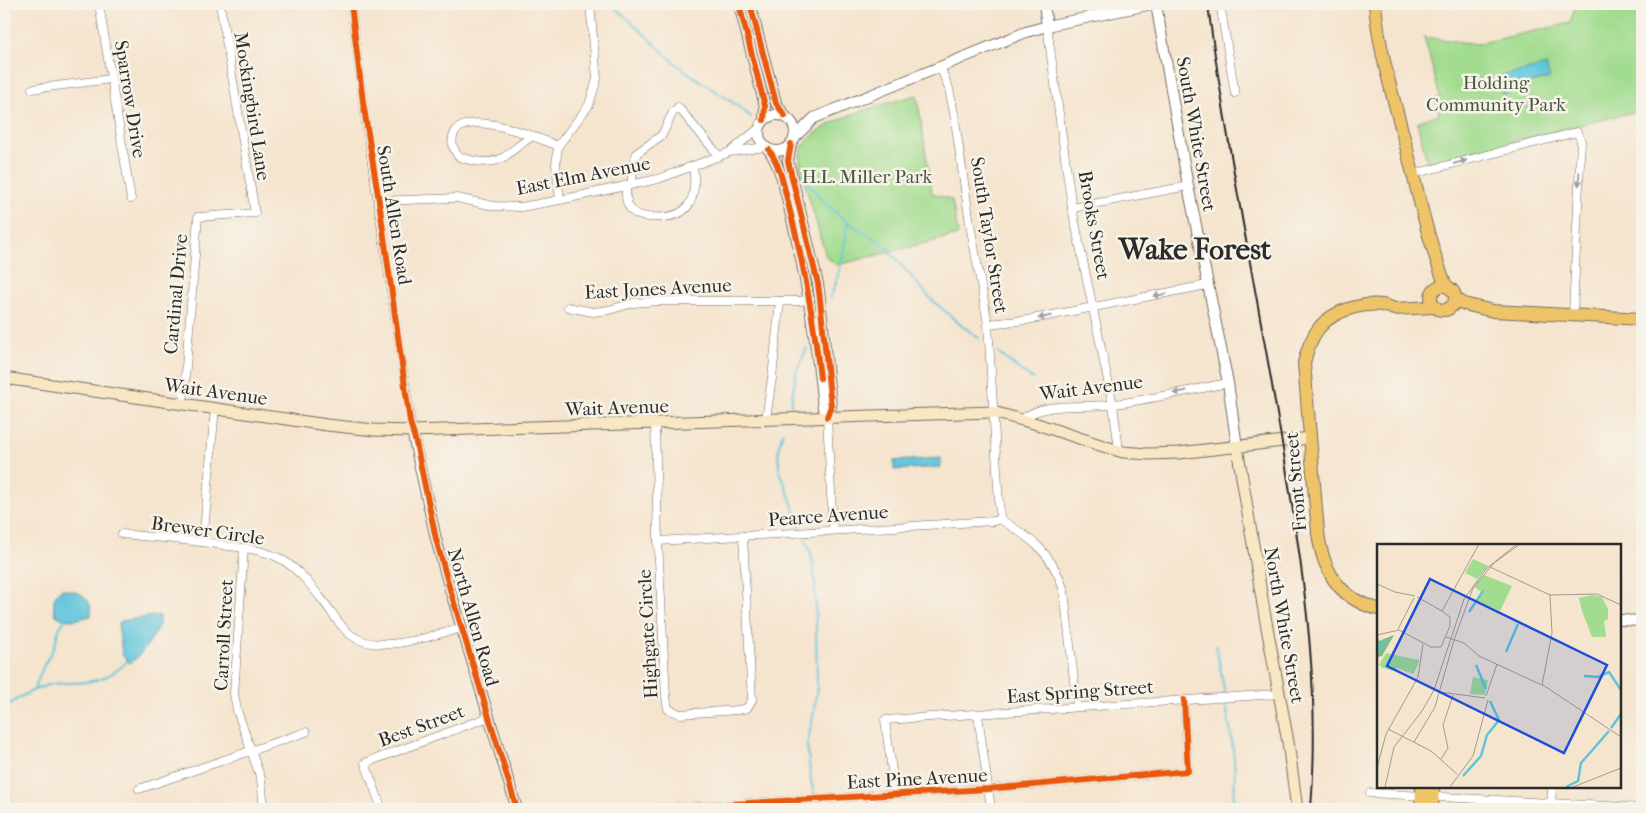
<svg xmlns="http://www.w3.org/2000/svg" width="1646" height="813" viewBox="0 0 1646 813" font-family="'IM FELL French Canon',serif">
  <rect width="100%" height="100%" fill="#f7f3e8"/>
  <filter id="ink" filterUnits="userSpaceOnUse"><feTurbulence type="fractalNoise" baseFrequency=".02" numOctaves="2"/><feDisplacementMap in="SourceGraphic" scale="10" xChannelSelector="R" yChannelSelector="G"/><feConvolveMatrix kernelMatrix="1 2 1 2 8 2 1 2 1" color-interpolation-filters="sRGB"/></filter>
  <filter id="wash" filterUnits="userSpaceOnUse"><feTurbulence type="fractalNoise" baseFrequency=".0096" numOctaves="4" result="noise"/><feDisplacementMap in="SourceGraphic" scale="20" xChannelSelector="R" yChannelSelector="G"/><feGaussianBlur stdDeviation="1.12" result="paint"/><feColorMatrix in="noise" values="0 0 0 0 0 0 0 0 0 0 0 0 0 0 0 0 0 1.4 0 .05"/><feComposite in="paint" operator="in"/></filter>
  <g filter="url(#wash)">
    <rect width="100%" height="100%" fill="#f5e4ce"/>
    <g fill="#a2dc8f" stroke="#66845d">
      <path d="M 1576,4 L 1642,4 L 1642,110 L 1427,162 L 1417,122 L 1439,114 L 1436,99 L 1440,97 L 1424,37 L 1477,44 L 1570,23 Z"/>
      <path d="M 917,95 L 932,193 L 952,200 L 958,235 L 837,265 L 826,257 C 820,236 814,215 808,194 C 805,182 799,169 800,157 C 802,122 889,103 917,95 Z"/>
    </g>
    <g fill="#5ec4db" stroke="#447883">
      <path d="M 1546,65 L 1550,78 L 1514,88 L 1514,91 L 1502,94 L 1497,77 Z"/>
      <path d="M 941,458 L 941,467 L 894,470 L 894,461 Z"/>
      <path d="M 62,589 C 78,591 93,596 91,616 C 78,619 66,624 55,614 C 53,605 52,594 62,589 Z"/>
      <path d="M 159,615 C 159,618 159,621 159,624 C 157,633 138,661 129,663 L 122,654 L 118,624 L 121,621 Z"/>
    </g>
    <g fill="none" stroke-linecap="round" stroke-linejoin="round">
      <g stroke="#5ec4db" stroke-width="2">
        <path d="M 611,4 L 611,5 C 636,23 655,47 679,66 C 703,85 729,97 751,117"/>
        <path d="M 797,169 L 824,202 L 849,223 L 882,243 L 931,299 L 962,326 L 979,338"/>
        <path d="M 830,298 C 841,274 845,251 847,224 L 849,223"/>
        <path d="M 998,353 L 1029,377 L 1034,379"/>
        <path d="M 791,405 L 796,372 L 807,348"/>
        <path d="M 783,432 C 778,446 777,456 780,471 L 801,528"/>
        <path d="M 805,539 L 811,553 L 815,579 L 817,685 L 814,712 L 807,745 L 811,781 L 815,797"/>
        <path d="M 1216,646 L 1225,694"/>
        <path d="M 35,688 L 43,667 L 54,647 L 59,629 L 66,618"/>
        <path d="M 1226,704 C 1231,738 1240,776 1231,809"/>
        <path d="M 4,708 C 19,697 34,688 52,684 C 65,682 79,684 92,681 C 105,679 120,670 128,660"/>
      </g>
    </g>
  </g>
  <g filter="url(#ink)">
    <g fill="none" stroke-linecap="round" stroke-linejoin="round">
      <defs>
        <g id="minor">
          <path d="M 99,4 L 131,199"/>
          <path d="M 351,4 L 363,102 L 412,431"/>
          <path d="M 1220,4 L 1235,93"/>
          <path d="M 1047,26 L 1072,208 L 1113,405 L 1119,450"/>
          <path d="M 940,66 L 949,89 L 954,113 L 970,224 L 988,324 L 1000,519"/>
          <path d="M 32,89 L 111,79"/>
          <path d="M 533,136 C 522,142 514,150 504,157 C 492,165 472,162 458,156 C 453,149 450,140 455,132 C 471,109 538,138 558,146"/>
          <path d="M 731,151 L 758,129"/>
          <path d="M 1413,174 L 1577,132 L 1581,141 L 1573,314"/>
          <path d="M 632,184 L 632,166 L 637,153 L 662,135 L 673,112 L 678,107 L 719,156"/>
          <path d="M 626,185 C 626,193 625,202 630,208 C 634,215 643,217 651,217 C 689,220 698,201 693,166"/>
          <path d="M 560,200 L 556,164 L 558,146 L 589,105 L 597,79 L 590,4"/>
          <path d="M 379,201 L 457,198 L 494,206 L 521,207 L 560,200 L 658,179 L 730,152 L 765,147"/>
          <path d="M 1072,208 L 1188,186"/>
          <path d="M 568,307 L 593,312 L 609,310 L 633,303 L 659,301 L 800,301 L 810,299"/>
          <path d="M 988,324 L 1027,320 L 1207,285"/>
          <path d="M 183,404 L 198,217 L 255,213 L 220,4"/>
          <path d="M 827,417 L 833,530"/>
          <path d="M 766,419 L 772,378 L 780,301"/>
          <path d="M 1022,419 C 1048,400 1084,409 1115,404 C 1153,399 1191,390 1228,383"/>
          <path d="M 655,423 L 658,541 L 666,697 L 668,709 L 680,714 L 738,710 L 747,708 L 752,700 L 743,537"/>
          <path d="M 1000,519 C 1032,539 1053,553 1064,591 L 1077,707"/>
          <path d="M 122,534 C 157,538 193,540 228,546 C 245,548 263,550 279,558 C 296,567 309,583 320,597 C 331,610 338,625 351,635 C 379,656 432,635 462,628"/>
          <path d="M 658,541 L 994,521 L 1000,519"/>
          <path d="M 203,542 L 215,408"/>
          <path d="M 244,548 L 234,694 L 237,710 L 261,779 L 264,809"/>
          <path d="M 978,715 L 991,809"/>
          <path d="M 139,789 L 306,732"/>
          <path d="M 895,793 L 885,720 L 1278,694"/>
          <path d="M 1370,793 L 1642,808"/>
          <path d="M 871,795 L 873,809"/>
          <path d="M 382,809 L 365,763 L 489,717"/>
          <path d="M 647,809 L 988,789 L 1188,771 L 1184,700"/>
          <path d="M 1551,809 L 1552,787"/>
        </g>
        <g id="tertiary">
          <path d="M 739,4 L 765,106 L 764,120"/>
          <path d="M 750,4 L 776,103 L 785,116"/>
          <path d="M 1044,4 L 1047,26"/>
          <path d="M 1156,4 L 1188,186 L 1228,383 L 1237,447"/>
          <circle cx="777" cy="133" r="18"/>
          <path d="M 794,138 L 814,118 L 1026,32 L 1047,26 L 1152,4"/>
          <path d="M 791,144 L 788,161 L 818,284 L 820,299 L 831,406 L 827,417"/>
          <path d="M 769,150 C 781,168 785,190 790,211 C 807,277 816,339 823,407 L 827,417"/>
          <path d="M 412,431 L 436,539 L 449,586 L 517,809"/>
          <path d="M 1620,620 L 1642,621"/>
        </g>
        <g id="secondary">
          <path d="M 4,378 L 327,425 L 374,430 L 412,431 L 993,412 L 1037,424 L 1103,446 L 1123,452 L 1148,454 L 1179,453 L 1310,438"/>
          <path d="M 1237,447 L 1264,611 L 1288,742 L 1297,809"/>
        </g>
        <g id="primary">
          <path d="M 1375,4 C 1379,53 1394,99 1406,146 C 1418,193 1428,241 1446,286"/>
          <circle cx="1443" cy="298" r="12"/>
          <path d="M 1455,298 L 1464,304 L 1493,311 L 1642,319"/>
          <path d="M 1378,609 C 1339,599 1323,571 1318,533 L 1304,363 C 1307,350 1311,338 1319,328 C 1334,309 1373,298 1394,309 L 1434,307"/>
          <path d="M 1421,809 L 1422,787"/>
          <path d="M 1432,809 L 1433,787"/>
        </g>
      </defs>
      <use href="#minor" stroke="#726c64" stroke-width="9"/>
      <use href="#tertiary" stroke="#726c64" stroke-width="12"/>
      <use href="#secondary" stroke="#726c64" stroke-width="13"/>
      <use href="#primary" stroke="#726c64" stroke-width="14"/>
      <use href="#minor" stroke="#fff" stroke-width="8"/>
      <use href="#tertiary" stroke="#fff" stroke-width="10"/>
      <use href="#secondary" stroke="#f9e7c3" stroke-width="11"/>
      <use href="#primary" stroke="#efc469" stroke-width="12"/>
      <path stroke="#2b2b2b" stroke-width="2" d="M 1208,4 C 1213,48 1221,93 1228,137 C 1247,252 1270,365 1288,480 C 1306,589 1320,698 1311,809"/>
      <defs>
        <g id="cycleway">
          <path d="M 351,4 L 363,102 L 379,201 L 410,422 L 416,443 L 436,539 L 449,586 L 517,809"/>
          <path d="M 739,4 L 765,106 L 764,120"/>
          <path d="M 750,4 L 776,103 L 785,116"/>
          <path d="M 791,144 L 788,161 L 818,284 L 820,299 L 831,406 L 827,417"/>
          <path d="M 769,150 C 781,167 784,187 789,207 C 804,264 814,320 820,378"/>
          <path d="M 647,809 L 988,789 L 1188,771 L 1184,700"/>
        </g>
      </defs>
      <use href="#cycleway" stroke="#f7f3e8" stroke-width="9"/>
      <use href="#cycleway" stroke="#e8590c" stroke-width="6"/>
    </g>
    <defs><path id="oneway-solid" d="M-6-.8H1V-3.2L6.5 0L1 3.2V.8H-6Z" transform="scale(1.25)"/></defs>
    <g fill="#a0a0a0">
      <use href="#oneway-solid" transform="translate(1460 162) rotate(-15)"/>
      <use href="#oneway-solid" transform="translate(1579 179) rotate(93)"/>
      <use href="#oneway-solid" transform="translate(1160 295) rotate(169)"/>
      <use href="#oneway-solid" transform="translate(1045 317) rotate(169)"/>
      <use href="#oneway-solid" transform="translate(1180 392) rotate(169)"/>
    </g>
  </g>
  <g text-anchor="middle" stroke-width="5" stroke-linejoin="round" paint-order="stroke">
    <g font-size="19" fill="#495744" stroke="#f7f3e8">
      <text x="1496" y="89">Holding<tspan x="1496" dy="22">Community Park</tspan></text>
      <text x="867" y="183">H.L. Miller Park</text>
    </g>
    <g font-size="19" fill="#2b2b2b" stroke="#f7f3e8">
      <text transform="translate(131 99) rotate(81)" y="7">Sparrow Drive</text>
      <text transform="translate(253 106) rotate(81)" y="7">Mockingbird Lane</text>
      <text transform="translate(1197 134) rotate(80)" y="7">South White Street</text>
      <text transform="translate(583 175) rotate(-11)" y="7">East Elm Avenue</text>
      <text transform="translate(395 215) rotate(81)" y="7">South Allen Road</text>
      <text transform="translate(1095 225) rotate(80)" y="7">Brooks Street</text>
      <text transform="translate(990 235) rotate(81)" y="7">South Taylor Street</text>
      <text transform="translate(658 288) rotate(-3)" y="7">East Jones Avenue</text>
      <text transform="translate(175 294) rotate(-85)" y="7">Cardinal Drive</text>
      <text transform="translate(1091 387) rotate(-7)" y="7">Wait Avenue</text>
      <text transform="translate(216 391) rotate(8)" y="7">Wait Avenue</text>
      <text transform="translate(617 407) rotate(-2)" y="7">Wait Avenue</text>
      <text transform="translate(1295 482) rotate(-95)" y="7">Front Street</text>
      <text transform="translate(828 515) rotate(-4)" y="7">Pearce Avenue</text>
      <text transform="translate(208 530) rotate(8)" y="7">Brewer Circle</text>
      <text transform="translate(474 617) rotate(74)" y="7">North Allen Road</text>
      <text transform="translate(1285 625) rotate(80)" y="7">North White Street</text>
      <text transform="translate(647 634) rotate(-93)" y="7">Highgate Circle</text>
      <text transform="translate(223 635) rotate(-87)" y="7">Carroll Street</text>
      <text transform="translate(1080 691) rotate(-4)" y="7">East Spring Street</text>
      <text transform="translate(421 725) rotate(-20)" y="7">Best Street</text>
      <text transform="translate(917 778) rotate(-3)" y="7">East Pine Avenue</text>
    </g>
    <g font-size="29" font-weight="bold" fill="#2b2b2b" stroke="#f7f3e8">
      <text x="1195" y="259">Wake Forest</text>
    </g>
  </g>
  <g transform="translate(1377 544)">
    <rect width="244" height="244" fill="#f5e4ce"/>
    <path d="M 96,15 L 111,22 L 100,35 L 88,29 ZM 107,31 L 135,42 L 123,67 L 100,57 L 106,49 L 97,43 ZM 216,51 L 225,53 L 231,65 L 231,75 L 227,77 L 229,93 L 215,93 L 205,67 L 202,54 ZM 9,109 L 42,116 L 41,121 L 36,130 L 20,124 L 16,127 L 6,124 L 2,121 ZM 96,133 L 111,136 L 108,151 L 93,150 Z" fill="#a2dc8f"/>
    <path d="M 17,91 L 5,112 L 0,113 L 0,92 L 2,97 Z" fill="#81bc7a"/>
    <path fill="none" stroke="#5ec4db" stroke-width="2.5" d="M 92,68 L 106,47M 0,108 L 9,95M 129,108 L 141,80M 99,121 L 109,145M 207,132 L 221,133 L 232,128 L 244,146M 234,184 L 244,170M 86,232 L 104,212 L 110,191 L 122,176 L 113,157M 189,243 L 201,237 L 204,219 L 232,187"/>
    <path fill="none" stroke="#a49a8d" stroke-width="1" d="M 113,23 L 173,51 L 220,50 L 244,61M 0,40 L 18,48 L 38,52M 40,53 L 65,67M 65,67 L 102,0M 21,85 L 37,54M 0,91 L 22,86 L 54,103M 69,93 L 87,99 L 102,112 L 169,143 L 244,193M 77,96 L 96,44 L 117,19 L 143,0M 53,103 L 64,103 L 73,82 L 73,73 L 65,67M 39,137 L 63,148 L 108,154M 165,141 L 175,89 L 173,51M 109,152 L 120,120M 11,185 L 54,207 L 80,230M 37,198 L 58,163 L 77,96M 64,215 L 71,204 L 66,181 L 76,151M 0,224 L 9,190 L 41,133 L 46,100M 8,243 L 17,203 L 45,167 L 57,146 L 87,55 L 109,25 L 140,0M 73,243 L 96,212 L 111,156M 196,243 L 244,224"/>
    <path fill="#1d4ed8" fill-opacity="0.15" stroke="#1d4ed8" stroke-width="2.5" d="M 53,35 L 230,121 L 187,209 L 10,122 Z"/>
    <rect width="244" height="244" fill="none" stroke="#2b2b2b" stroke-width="2.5"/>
  </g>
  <rect width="1646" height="813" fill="none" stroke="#f7f3e8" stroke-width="20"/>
</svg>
